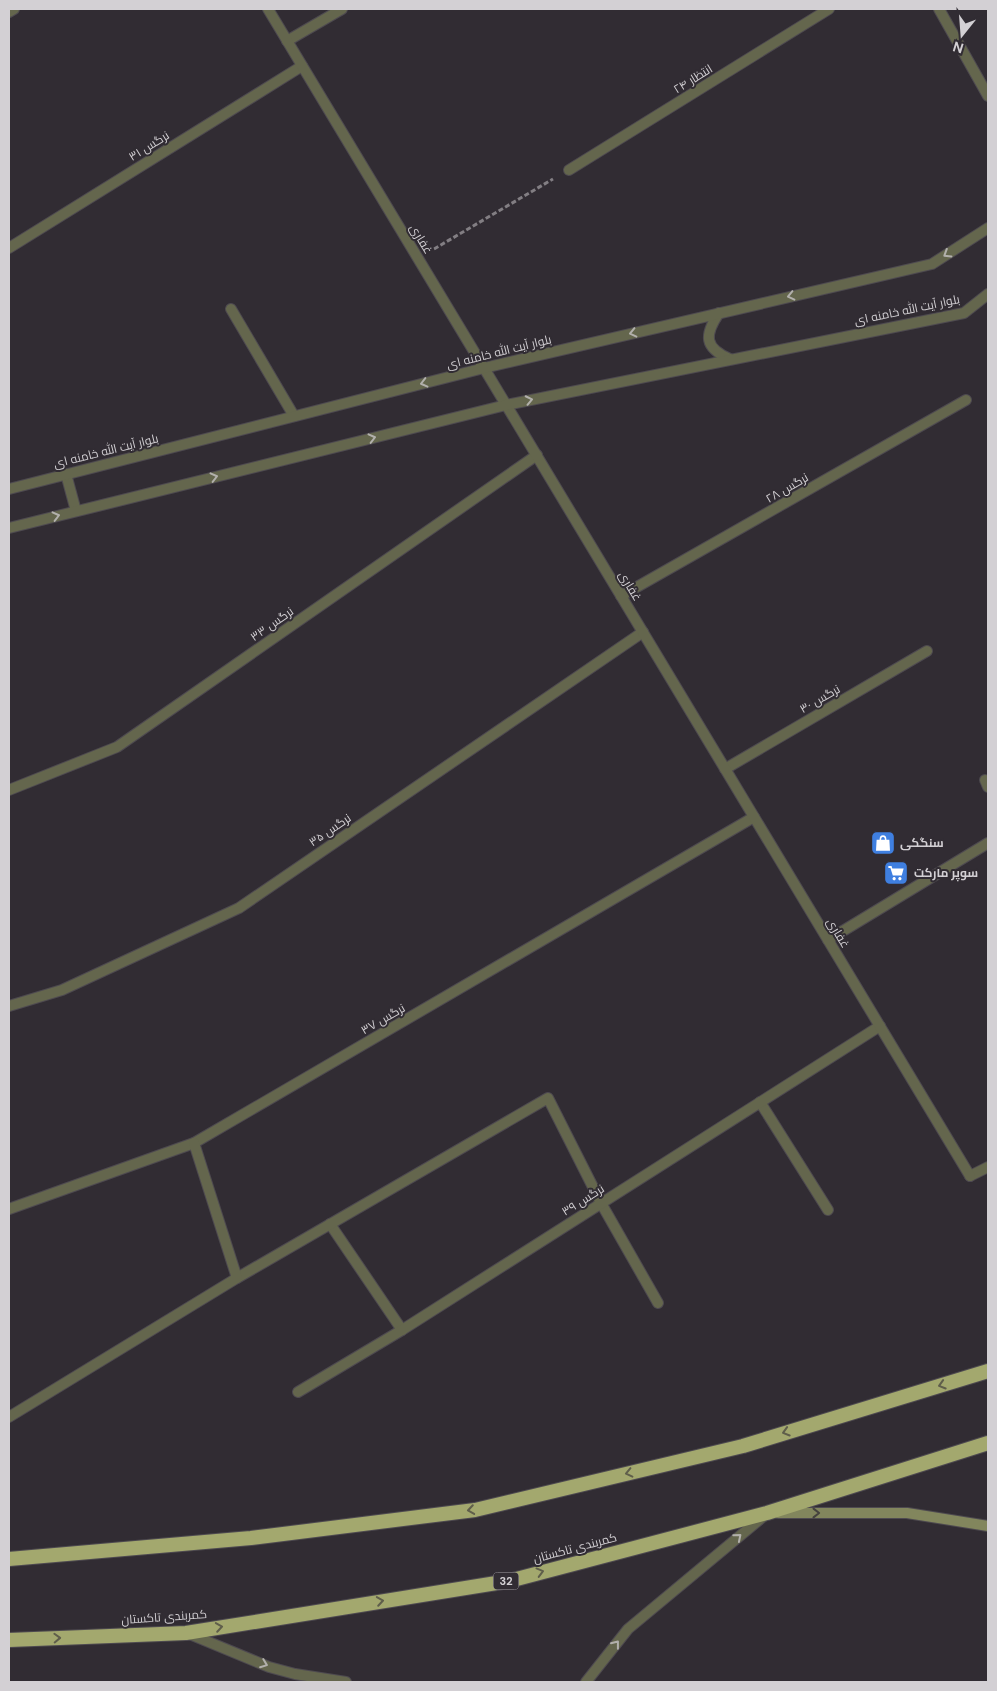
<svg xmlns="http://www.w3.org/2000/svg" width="997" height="1691" viewBox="0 0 997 1691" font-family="'DM Sans',Cairo,sans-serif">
  <rect width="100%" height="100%" fill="#312c33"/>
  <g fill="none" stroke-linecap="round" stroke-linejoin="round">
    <defs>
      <g id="service">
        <path d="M 985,780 L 988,787"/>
        <path d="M 187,1633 L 269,1667 L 295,1674 L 346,1682"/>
        <path d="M 586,1682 L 628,1629 L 765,1515"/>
      </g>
      <g id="minor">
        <path d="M 9,12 L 14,9"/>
        <path d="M 287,41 L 342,9"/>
        <path d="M 569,170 L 829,9"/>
        <path d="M 9,248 L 302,66"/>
        <path d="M 231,309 L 294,416"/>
        <path d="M 621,596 L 966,400"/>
        <path d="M 725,769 L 927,651"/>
        <path d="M 9,790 L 117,747 L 537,455"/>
        <path d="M 828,940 L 988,843"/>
        <path d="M 9,1006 L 62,990 L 239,908 L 643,632"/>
        <path d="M 760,1102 L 828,1210"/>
        <path d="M 970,1176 L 988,1167"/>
        <path d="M 9,1209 L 194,1143 L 754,817"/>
        <path d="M 330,1224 L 402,1330"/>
        <path d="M 237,1278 L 548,1098 L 601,1203 L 658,1303"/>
        <path d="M 298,1392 L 402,1330 L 880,1026"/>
        <path d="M 9,1417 L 237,1278 L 194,1143"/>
      </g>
      <g id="tertiary">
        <path d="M 268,9 L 970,1176"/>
        <path d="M 939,9 L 988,96"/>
        <path d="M 719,313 C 704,335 704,348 730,359"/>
        <path d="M 66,474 L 76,511"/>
        <path d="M 9,489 L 484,368 L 932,264 L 988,228"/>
        <path d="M 9,528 L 506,405 L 964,313 L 988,294"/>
      </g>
      <path id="secondary" d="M 778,1513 L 907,1513 L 988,1526"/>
      <g id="trunk">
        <path d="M 9,1559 L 251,1538 L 475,1510 L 743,1446 L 988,1371"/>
        <path d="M 9,1640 L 186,1633 L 509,1581 L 767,1513 L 988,1443"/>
      </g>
    </defs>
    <use href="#service" stroke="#4e4a50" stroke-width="12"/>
    <use href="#minor" stroke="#4e4a50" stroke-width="12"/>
    <use href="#tertiary" stroke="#4e4a50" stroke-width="12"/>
    <use href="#secondary" stroke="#4e4a50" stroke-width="12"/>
    <use href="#trunk" stroke="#4e4a50" stroke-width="16"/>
    <path stroke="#827e83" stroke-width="3" stroke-dasharray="5 2.5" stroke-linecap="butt" d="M 434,249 L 553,179"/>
    <use href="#service" stroke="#64664d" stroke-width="10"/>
    <use href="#minor" stroke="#64664d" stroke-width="10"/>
    <use href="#tertiary" stroke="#64664d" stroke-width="10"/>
    <use href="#secondary" stroke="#82865d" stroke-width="10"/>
    <use href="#trunk" stroke="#a3a86e" stroke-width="14"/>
  </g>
  <defs><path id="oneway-chevron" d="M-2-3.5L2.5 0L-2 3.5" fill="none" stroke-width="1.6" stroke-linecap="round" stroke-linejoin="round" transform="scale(1.25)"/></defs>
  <g stroke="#b2b0ac">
    <use href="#oneway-chevron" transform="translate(947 254) rotate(148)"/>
    <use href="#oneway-chevron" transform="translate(791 296) rotate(167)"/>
    <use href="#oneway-chevron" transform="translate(633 333) rotate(167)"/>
    <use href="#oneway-chevron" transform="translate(424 383) rotate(166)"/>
    <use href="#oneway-chevron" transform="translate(529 400) rotate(-12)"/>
    <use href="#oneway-chevron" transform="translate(372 438) rotate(-14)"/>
    <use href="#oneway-chevron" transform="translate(214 477) rotate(-14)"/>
    <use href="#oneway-chevron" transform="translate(56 516) rotate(-14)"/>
    <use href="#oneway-chevron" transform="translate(738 1537) rotate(-40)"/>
    <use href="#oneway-chevron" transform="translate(616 1644) rotate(-52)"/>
    <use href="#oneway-chevron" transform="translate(264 1664) rotate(21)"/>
  </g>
  <g stroke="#5f5e4b">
    <use href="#oneway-chevron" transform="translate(942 1385) rotate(163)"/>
    <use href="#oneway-chevron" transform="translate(786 1432) rotate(163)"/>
    <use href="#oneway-chevron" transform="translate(629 1473) rotate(167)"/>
    <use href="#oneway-chevron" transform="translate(471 1510) rotate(171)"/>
    <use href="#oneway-chevron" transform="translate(540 1572) rotate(-15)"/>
    <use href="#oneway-chevron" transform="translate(380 1601) rotate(-9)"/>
    <use href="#oneway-chevron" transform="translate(219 1627) rotate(-9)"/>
    <use href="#oneway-chevron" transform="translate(57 1638) rotate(-2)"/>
  </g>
  <use stroke="#45423e" href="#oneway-chevron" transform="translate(816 1513)"/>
  <defs>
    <symbol id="shop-square" viewBox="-11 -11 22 22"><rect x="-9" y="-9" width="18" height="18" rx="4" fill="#3f7fe0" stroke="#312c33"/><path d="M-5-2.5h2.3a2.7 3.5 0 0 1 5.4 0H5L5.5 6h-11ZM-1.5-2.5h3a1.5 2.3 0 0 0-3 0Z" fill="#fff"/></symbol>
    <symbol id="supermarket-square" viewBox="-11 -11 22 22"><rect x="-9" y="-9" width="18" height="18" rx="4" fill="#3f7fe0" stroke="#312c33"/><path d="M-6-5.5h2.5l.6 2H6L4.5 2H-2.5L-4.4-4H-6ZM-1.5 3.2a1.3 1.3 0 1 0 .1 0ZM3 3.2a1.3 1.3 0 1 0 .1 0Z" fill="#fff"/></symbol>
  </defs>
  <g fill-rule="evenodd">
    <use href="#shop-square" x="869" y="829" width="28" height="28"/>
    <use href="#supermarket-square" x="882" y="859" width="28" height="28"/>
  </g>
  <g text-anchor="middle" stroke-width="4" stroke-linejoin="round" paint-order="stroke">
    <rect fill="#312c33" stroke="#a29fa4" stroke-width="1" x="493.5" y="1572.5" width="25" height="17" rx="4"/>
    <g font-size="11" font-weight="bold" fill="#d3d0d4">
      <text x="506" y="1585">32</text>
    </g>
    <g font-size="12" fill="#d3d0d4" stroke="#312c33">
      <text transform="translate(693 79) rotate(-32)" y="4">انتظار ۲۴</text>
      <text transform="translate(149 146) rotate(-32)" y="4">نرگس ۳۱</text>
      <text transform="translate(421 239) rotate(59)" y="4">غفاری</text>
      <text transform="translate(907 310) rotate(-12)" y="4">بلوار آیت الله خامنه ای</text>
      <text transform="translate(499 352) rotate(-14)" y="4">بلوار آیت الله خامنه ای</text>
      <text transform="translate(106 451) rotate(-14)" y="4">بلوار آیت الله خامنه ای</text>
      <text transform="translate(787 488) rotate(-30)" y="4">نرگس ۲۸</text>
      <text transform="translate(630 586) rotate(59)" y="4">غفاری</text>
      <text transform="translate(272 624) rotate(-35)" y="4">نرگس ۳۳</text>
      <text transform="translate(820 699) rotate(-30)" y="4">نرگس ۳۰</text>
      <text transform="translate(330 830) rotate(-34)" y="4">نرگس ۳۵</text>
      <text transform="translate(838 933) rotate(59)" y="4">غفاری</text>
      <text transform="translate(383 1019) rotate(-30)" y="4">نرگس ۳۷</text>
      <text transform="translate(583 1200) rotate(-32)" y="4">نرگس ۳۹</text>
      <text transform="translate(575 1548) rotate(-15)" y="4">کمربندی تاکستان</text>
      <text transform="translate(164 1617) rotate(-4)" y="4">کمربندی تاکستان</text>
    </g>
    <g font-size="12" font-weight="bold" fill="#d3d0d4" stroke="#312c33" text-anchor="start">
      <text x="900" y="847">سنگکی</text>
      <text x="914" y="877">سوپر مارکت</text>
    </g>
  </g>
  <rect width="997" height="1691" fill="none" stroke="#d3d0d4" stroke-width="20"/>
  <g transform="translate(962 35) rotate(197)" stroke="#312c33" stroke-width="4" paint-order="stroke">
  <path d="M0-4L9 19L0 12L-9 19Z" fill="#d3d0d4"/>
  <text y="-8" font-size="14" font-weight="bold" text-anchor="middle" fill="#d3d0d4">N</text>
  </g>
</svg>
